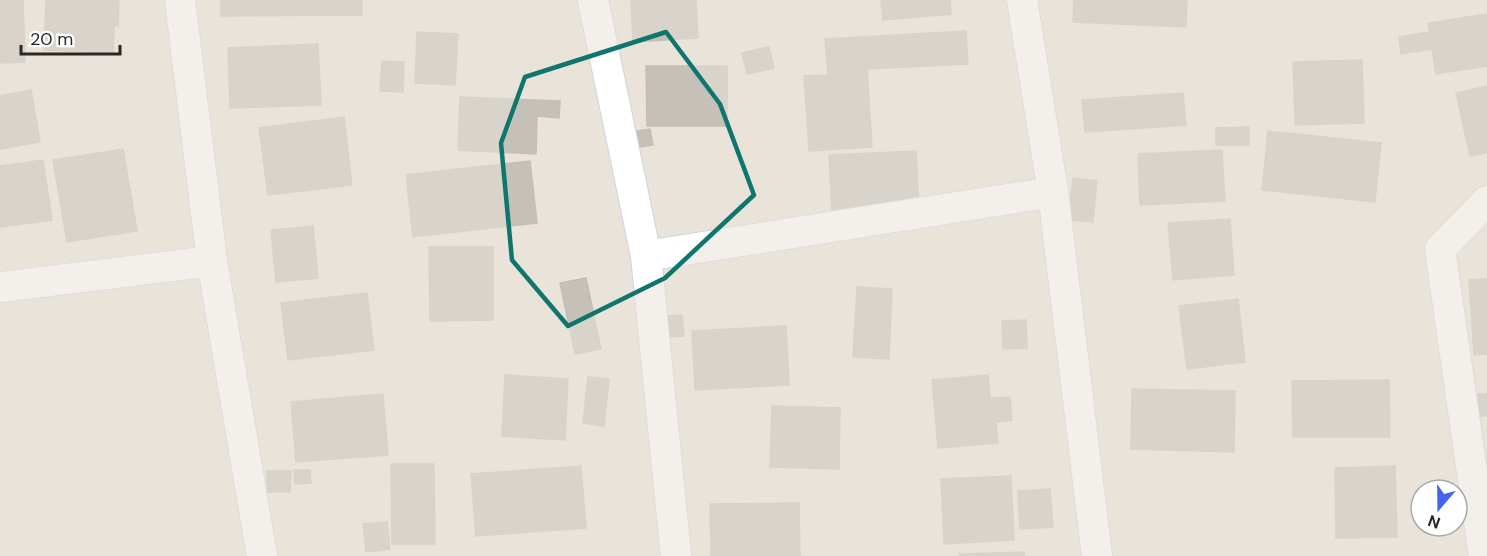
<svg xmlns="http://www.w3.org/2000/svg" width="1487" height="556" viewBox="0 0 1487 556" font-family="'DM Sans',sans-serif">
  <rect width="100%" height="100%" fill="#e9e3da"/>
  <g fill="#c5c1b9" stroke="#c4bfb4" stroke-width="1.5">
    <path d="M 0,0 L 23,0 L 25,62 L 0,63 Z"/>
    <path d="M 46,0 L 119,0 L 118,26 L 114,26 L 113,53 L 44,50 Z"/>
    <path d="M 221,0 L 362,0 L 362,15 L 221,16 Z"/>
    <path d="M 631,0 L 696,0 L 698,38 L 633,42 Z"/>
    <path d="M 881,0 L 950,0 L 951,14 L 883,20 Z"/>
    <path d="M 1074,0 L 1187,0 L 1186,27 L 1073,22 Z"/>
    <path d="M 1487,14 L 1487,66 L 1436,74 L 1432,49 L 1401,54 L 1399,37 L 1430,32 L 1428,23 Z"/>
    <path d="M 966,31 L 968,64 L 867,69 L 872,147 L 809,151 L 804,76 L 828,75 L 825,39 Z"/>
    <path d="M 417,32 L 458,34 L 455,85 L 415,83 Z"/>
    <path d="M 318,44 L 321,105 L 230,108 L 228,48 Z"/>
    <path d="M 769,47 L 774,68 L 747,74 L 742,53 Z"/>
    <path d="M 1362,60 L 1364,123 L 1295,125 L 1293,62 Z"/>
    <path d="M 382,61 L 404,62 L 403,92 L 380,91 Z"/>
    <path d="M 646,66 L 727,66 L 727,126 L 647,126 Z"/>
    <path d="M 1487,86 L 1487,153 L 1470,156 L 1456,93 Z"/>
    <path d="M 31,90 L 40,142 L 0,149 L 0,96 Z"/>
    <path d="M 1183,93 L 1186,125 L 1085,132 L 1082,100 Z"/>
    <path d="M 460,97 L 560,101 L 559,118 L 537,116 L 536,154 L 458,150 Z"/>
    <path d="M 344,117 L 352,185 L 268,195 L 259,128 Z"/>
    <path d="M 1249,127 L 1249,145 L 1216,145 L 1216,128 Z"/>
    <path d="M 650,129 L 653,145 L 634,148 L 631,132 Z"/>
    <path d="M 1268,131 L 1381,143 L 1375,202 L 1262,190 Z"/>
    <path d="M 123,149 L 137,231 L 67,242 L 53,160 Z"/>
    <path d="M 1222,150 L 1225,201 L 1140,205 L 1138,154 Z"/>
    <path d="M 916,151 L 919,210 L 832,213 L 829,155 Z"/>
    <path d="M 43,160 L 52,220 L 0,227 L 0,166 Z"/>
    <path d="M 530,161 L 537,223 L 413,237 L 406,175 Z"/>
    <path d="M 1073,178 L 1097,181 L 1093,222 L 1068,220 Z"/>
    <path d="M 1230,219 L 1234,275 L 1173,280 L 1168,223 Z"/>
    <path d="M 313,226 L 318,278 L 276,282 L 271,230 Z"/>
    <path d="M 429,247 L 493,247 L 493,320 L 430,321 Z"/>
    <path d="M 586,278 L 601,349 L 575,354 L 560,283 Z"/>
    <path d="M 1487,279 L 1487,354 L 1474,355 L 1469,280 Z"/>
    <path d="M 857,287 L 892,289 L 889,359 L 853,357 Z"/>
    <path d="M 367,293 L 374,350 L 288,360 L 281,303 Z"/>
    <path d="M 1238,299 L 1245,362 L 1187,369 L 1179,306 Z"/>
    <path d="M 682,315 L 684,336 L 670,337 L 668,316 Z"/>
    <path d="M 1026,320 L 1027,348 L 1003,349 L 1002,321 Z"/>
    <path d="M 786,326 L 789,385 L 695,390 L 692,331 Z"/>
    <path d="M 505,375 L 568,379 L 565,440 L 502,436 Z"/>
    <path d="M 988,375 L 990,398 L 1010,397 L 1012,420 L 996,422 L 998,443 L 938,448 L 932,380 Z"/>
    <path d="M 588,377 L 609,379 L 604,426 L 583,423 Z"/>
    <path d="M 1389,380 L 1390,437 L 1293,437 L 1292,381 Z"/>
    <path d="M 1132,389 L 1235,391 L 1234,452 L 1131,449 Z"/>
    <path d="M 383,394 L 388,455 L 296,462 L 291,402 Z"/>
    <path d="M 1476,394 L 1487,394 L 1487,416 L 1475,416 Z"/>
    <path d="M 772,406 L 840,408 L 839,469 L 770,467 Z"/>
    <path d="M 391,464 L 434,464 L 435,544 L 392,544 Z"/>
    <path d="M 581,466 L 586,528 L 476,536 L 471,474 Z"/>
    <path d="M 1395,466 L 1397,537 L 1336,538 L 1335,468 Z"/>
    <path d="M 294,470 L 310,470 L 311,483 L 295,484 Z"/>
    <path d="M 267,471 L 291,471 L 290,492 L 267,492 Z"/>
    <path d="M 1011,476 L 1014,540 L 944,544 L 941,479 Z"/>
    <path d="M 1050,489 L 1053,527 L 1020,529 L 1018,491 Z"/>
    <path d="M 799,503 L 800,556 L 711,556 L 710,504 Z"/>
    <path d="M 387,522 L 390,549 L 366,552 L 363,524 Z"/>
    <path d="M 1024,552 L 1024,556 L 960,556 L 960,554 Z"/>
  </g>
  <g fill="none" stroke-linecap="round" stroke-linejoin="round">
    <defs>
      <g id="street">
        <path d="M 180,0 L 212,261 L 262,556"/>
        <path d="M 593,0 L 646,256 L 676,556"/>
        <path d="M 1022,0 L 1053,192 L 1097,556"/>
        <path d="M 646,256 L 1053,192"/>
        <path d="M 0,287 L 212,261"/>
        <path d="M 1484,556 L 1440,249 L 1487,201"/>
      </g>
    </defs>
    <use href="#street" stroke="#d0d3e0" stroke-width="32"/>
    <use href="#street" stroke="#fff" stroke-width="30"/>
  </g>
  <path d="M0 0H1487V556H0ZM 666,32 L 720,104 L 754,195 L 665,278 L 568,326 L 512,260 L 501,143 L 525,77 Z" fill="#e9e3da" fill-opacity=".55" fill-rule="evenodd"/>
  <path fill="none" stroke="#0f766e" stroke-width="4.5" stroke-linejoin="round" d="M 666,32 L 720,104 L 754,195 L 665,278 L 568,326 L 512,260 L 501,143 L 525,77 Z"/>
  <g transform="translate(1439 508) rotate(200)"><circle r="28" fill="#ffffff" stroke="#a9a9a9" stroke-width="1.5"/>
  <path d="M0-4.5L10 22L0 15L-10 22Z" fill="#4464ed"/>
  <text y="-9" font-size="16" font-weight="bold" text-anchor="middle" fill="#282828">N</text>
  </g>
  <path d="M21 45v9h99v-9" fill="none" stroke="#282828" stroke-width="3"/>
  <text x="30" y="45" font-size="18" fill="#282828" stroke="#ffffff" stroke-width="4.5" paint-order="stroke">20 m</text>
</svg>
